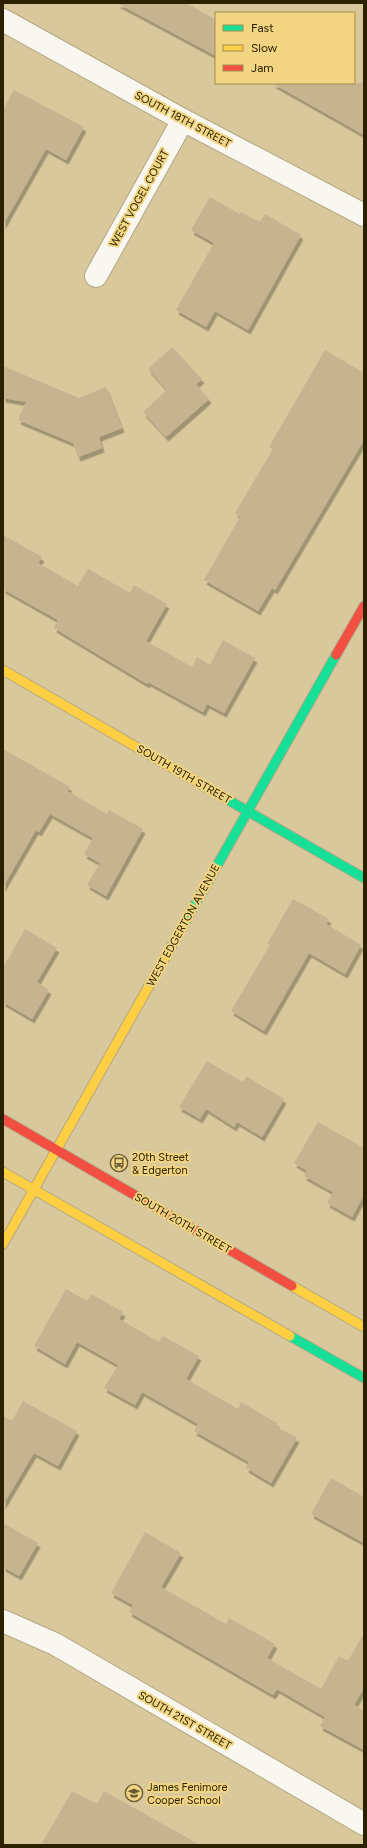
<svg xmlns="http://www.w3.org/2000/svg" width="367" height="1848" viewBox="0 0 367 1848" font-family="Figtree,sans-serif">
  <defs>
    <filter id="shadow"><feDropShadow dx="2.5" dy="4.5" stdDeviation="0" flood-color="#0004"/></filter>
  </defs>
  <rect width="100%" height="100%" fill="#d8c89b"/>
  <g fill="#c6b390" filter="url(#shadow)">
    <path d="M 117,3 L 186,3 L 216,20 L 216,56 Z"/>
    <path d="M 272,83 L 364,83 L 364,135 Z"/>
    <path d="M 14,90 L 84,127 L 66,160 L 46,149 L 3,225 L 3,110 Z"/>
    <path d="M 210,197 L 240,214 L 241,212 L 260,222 L 265,214 L 301,235 L 248,330 L 215,311 L 206,327 L 176,310 L 214,243 L 191,230 Z"/>
    <path d="M 172,347 L 202,379 L 196,384 L 209,399 L 166,437 L 143,412 L 167,390 L 148,369 Z"/>
    <path d="M 325,350 L 364,373 L 364,440 L 275,590 L 272,588 L 258,611 L 204,580 L 240,517 L 235,513 L 273,449 L 269,447 Z"/>
    <path d="M 3,366 L 79,398 L 106,387 L 122,428 L 99,437 L 102,448 L 78,457 L 73,443 L 18,420 L 26,402 L 3,398 Z"/>
    <path d="M 3,535 L 42,557 L 38,563 L 78,586 L 88,569 L 130,593 L 134,585 L 167,604 L 146,641 L 192,667 L 197,657 L 210,665 L 223,640 L 255,658 L 224,713 L 207,704 L 203,712 L 148,682 L 147,684 L 54,628 L 58,620 L 3,589 Z"/>
    <path d="M 3,749 L 70,787 L 67,791 L 107,814 L 109,810 L 143,829 L 106,896 L 87,885 L 100,863 L 84,854 L 93,838 L 50,814 L 39,832 L 36,830 L 3,887 Z"/>
    <path d="M 293,899 L 329,919 L 326,924 L 361,945 L 345,974 L 309,953 L 264,1031 L 231,1011 L 270,945 L 267,944 Z"/>
    <path d="M 25,929 L 57,948 L 37,982 L 49,990 L 32,1019 L 3,1002 L 3,968 Z"/>
    <path d="M 207,1061 L 243,1082 L 246,1076 L 284,1099 L 262,1137 L 237,1122 L 234,1127 L 206,1109 L 200,1119 L 179,1107 Z"/>
    <path d="M 318,1122 L 364,1148 L 364,1195 L 352,1217 L 327,1203 L 333,1192 L 304,1176 L 307,1171 L 294,1163 Z"/>
    <path d="M 66,1289 L 87,1301 L 91,1294 L 123,1312 L 119,1319 L 159,1342 L 163,1336 L 199,1356 L 186,1379 L 238,1409 L 241,1402 L 277,1423 L 275,1426 L 297,1438 L 271,1483 L 246,1468 L 249,1462 L 194,1431 L 198,1424 L 142,1392 L 135,1405 L 104,1388 L 118,1365 L 77,1342 L 65,1364 L 34,1346 Z"/>
    <path d="M 23,1401 L 77,1431 L 58,1466 L 34,1453 L 3,1505 L 3,1416 L 12,1421 Z"/>
    <path d="M 331,1478 L 364,1497 L 364,1543 L 311,1514 Z"/>
    <path d="M 3,1523 L 38,1543 L 19,1576 L 3,1567 Z"/>
    <path d="M 145,1532 L 181,1553 L 161,1587 L 226,1624 L 229,1618 L 275,1644 L 267,1658 L 321,1689 L 339,1656 L 348,1661 L 364,1633 L 364,1688 L 354,1705 L 364,1711 L 364,1750 L 320,1726 L 325,1717 L 277,1689 L 273,1695 L 129,1612 L 133,1605 L 111,1593 Z"/>
    <path d="M 72,1791 L 97,1804 L 104,1791 L 200,1845 L 41,1845 Z"/>
  </g>
  <g fill="none" stroke-linecap="round" stroke-linejoin="round">
    <defs>
      <g id="street">
        <path d="M 3,20 L 183,120 L 364,215"/>
        <path d="M 96,276 L 183,120"/>
        <path d="M 3,1621 L 55,1644 L 364,1824"/>
      </g>
      <g id="fast">
        <path d="M 202,785 L 364,878"/>
        <path d="M 171,947 L 336,655"/>
        <path d="M 290,1336 L 364,1378"/>
      </g>
      <g id="slow">
        <path d="M 3,670 L 202,785"/>
        <path d="M 3,1172 L 290,1336"/>
        <path d="M 3,1244 L 171,947"/>
        <path d="M 292,1286 L 364,1327"/>
      </g>
      <g id="jam">
        <path d="M 336,655 L 364,606"/>
        <path d="M 3,1119 L 292,1286"/>
      </g>
    </defs>
    <use href="#street" stroke="#b3a784" stroke-width="24"/>
    <use href="#fast" stroke="#b3a784" stroke-width="11"/>
    <use href="#slow" stroke="#b3a784" stroke-width="11"/>
    <use href="#jam" stroke="#b3a784" stroke-width="11"/>
    <use href="#street" stroke="#f9f7f0" stroke-width="22"/>
    <use href="#fast" stroke="#16e098" stroke-width="9"/>
    <use href="#slow" stroke="#ffcf43" stroke-width="9"/>
    <use href="#jam" stroke="#f24e42" stroke-width="9"/>
  </g>
  <defs>
    <symbol id="bus-ring" viewBox="-11 -11 22 22"><circle r="9.5" fill="#f1d582" stroke="#685b36" stroke-width="1.5"/><path d="M-5-6H5V4H4V6H2V4H-2V6H-4V4H-5ZM-3.5-4V0h7V-4ZM-3.5 1.2v1.5H-2V1.2ZM2 1.2v1.5H3.5V1.2Z" fill="#685b36"/></symbol>
    <symbol id="school-ring" viewBox="-11 -11 22 22"><circle r="9.5" fill="#f1d582" stroke="#685b36" stroke-width="1.5"/><path d="M0-5L7-2L0 1L-7-2ZM-4 1L0 2.5L4 1V4Q0 6-4 4Z" fill="#685b36"/></symbol>
  </defs>
  <g fill-rule="evenodd">
    <use href="#bus-ring" x="109" y="1153" width="20" height="20"/>
    <use href="#school-ring" x="124" y="1783" width="20" height="20"/>
  </g>
  <g text-anchor="middle" stroke-width="4" stroke-linejoin="round" paint-order="stroke">
    <g font-size="11" fill="#2b2000" stroke="#f1d582">
      <text transform="translate(183 119) rotate(28)" y="4">SOUTH 18TH STREET</text>
      <text transform="translate(139 198) rotate(-61)" y="4">WEST VOGEL COURT</text>
      <text transform="translate(184 774) rotate(30)" y="4">SOUTH 19TH STREET</text>
      <text transform="translate(183 925) rotate(-61)" y="4">WEST EDGERTON AVENUE</text>
      <text transform="translate(183 1223) rotate(30)" y="4">SOUTH 20TH STREET</text>
      <text transform="translate(185 1720) rotate(30)" y="4">SOUTH 21ST STREET</text>
    </g>
    <g font-size="11" fill="#2b2000" stroke="#f1d582" text-anchor="start">
      <text x="132" y="1161">20th Street<tspan x="132" dy="13">&amp; Edgerton</tspan></text>
      <text x="147" y="1791">James Fenimore<tspan x="147" dy="13">Cooper School</tspan></text>
    </g>
  </g>
  <rect width="367" height="1848" fill="none" stroke="#2b2000" stroke-width="8"/>
  <rect x="215" y="12" width="140" height="72" fill="#f1d582" stroke="#a28d4e"/>
  <rect x="223" y="25" width="20" height="6" fill="#16e098" stroke="#a28d4e"/>
  <text x="251" y="32" font-size="12" fill="#2b2000">Fast</text>
  <rect x="223" y="45" width="20" height="6" fill="#ffcf43" stroke="#a28d4e"/>
  <text x="251" y="52" font-size="12" fill="#2b2000">Slow</text>
  <rect x="223" y="65" width="20" height="6" fill="#f24e42" stroke="#a28d4e"/>
  <text x="251" y="72" font-size="12" fill="#2b2000">Jam</text>
</svg>
